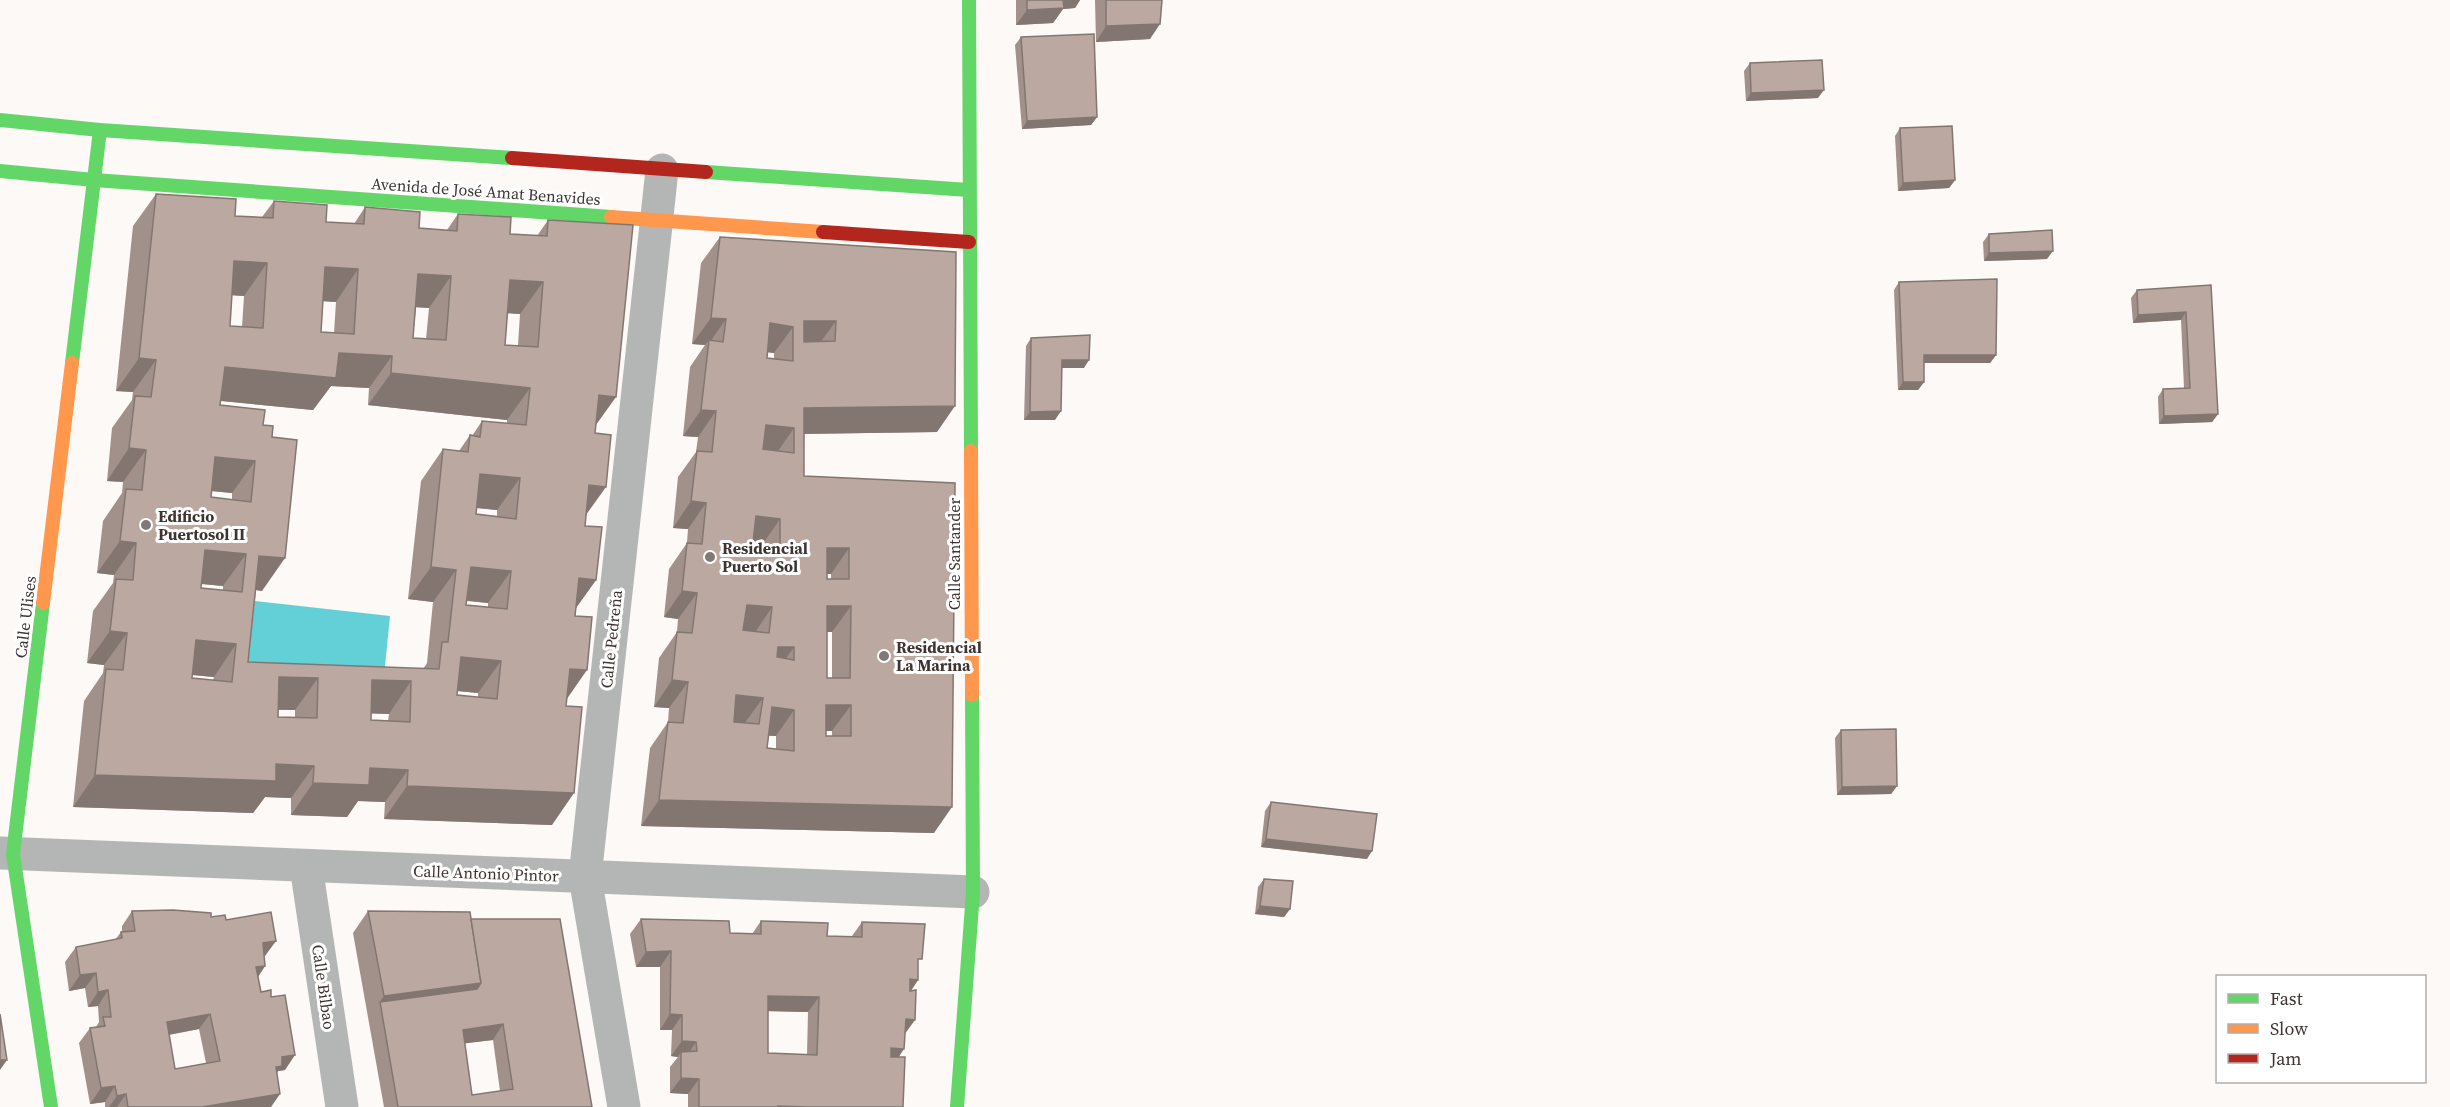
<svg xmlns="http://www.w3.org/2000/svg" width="2450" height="1107" viewBox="0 0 2450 1107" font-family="'Source Serif 4',serif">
  <rect width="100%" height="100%" fill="#fcf9f7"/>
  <path fill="#62d0d6" d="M 255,601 L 390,616 L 384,676 L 248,662 Z"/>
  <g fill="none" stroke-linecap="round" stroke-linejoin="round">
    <g stroke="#b4b6b6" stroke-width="33">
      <path d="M 0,853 L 973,892"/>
      <path d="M 306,866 L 342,1107"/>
      <path d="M 624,1107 L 585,877 L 662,170"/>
    </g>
    <g stroke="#63d668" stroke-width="14">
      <path d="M 969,0 L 971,451"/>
      <path d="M 0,120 L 100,130 L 512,158"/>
      <path d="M 0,171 L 94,180 L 611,217"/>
      <path d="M 706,172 L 969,190"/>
      <path d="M 72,363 L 100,130"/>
      <path d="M 43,603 L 13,854 L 51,1107"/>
      <path d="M 957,1107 L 973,892 L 972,695"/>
    </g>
    <g stroke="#ff974d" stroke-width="14">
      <path d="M 611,217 L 823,232"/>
      <path d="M 971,451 L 972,695"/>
      <path d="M 43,603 L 72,363"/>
    </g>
    <g stroke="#b3261e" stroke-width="14">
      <path d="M 512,158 L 706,172"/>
      <path d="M 823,232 L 969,242"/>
    </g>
  </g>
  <g fill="#a1918a" fill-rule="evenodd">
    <path d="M 1016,0 L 1080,0 L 1075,8 L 1063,9 L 1053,23 L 1016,25 Z"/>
    <path d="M 1095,0 L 1162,0 L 1150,39 L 1096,42 Z"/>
    <path d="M 1021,37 L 1097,117 L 1091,125 L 1022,129 L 1015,45 Z"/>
    <path d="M 1750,63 L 1818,98 L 1746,101 L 1744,71 Z"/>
    <path d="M 1900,128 L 1955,180 L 1949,188 L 1898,191 L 1895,136 Z"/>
    <path d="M 156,194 L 235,216 L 262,217 L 274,201 L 326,222 L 354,224 L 365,207 L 419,228 L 447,230 L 458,214 L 510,234 L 537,236 L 548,220 L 595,426 L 585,526 L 596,580 L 576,608 L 567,699 L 552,825 L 384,819 L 385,802 L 358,801 L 347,817 L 291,815 L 291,798 L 265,797 L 253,813 L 73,807 L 84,701 L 103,673 L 104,665 L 87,663 L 93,611 L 113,583 L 114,575 L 97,573 L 103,521 L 122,493 L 123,482 L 107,481 L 112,428 L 132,400 L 133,392 L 116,391 L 133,226 ZM 232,295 L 244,296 L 242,327 L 230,326 ZM 323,301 L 336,302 L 334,333 L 321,332 ZM 416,307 L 429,308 L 426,339 L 413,338 ZM 507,313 L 520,314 L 518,345 L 505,345 ZM 331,386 L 369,388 L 368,405 L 507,420 L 507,424 L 482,421 L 472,436 L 470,435 L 459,451 L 443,449 L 421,481 L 408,599 L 433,602 L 427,663 L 423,669 L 248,662 L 256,590 L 262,591 L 263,425 L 220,405 L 221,401 L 313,410 ZM 211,491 L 232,493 L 232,500 L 211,497 ZM 476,508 L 497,510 L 497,516 L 476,514 ZM 202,584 L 223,586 L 223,590 L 201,588 ZM 467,601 L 488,603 L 488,607 L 466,605 ZM 192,675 L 214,677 L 213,680 L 192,678 ZM 457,691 L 478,693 L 478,697 L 457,695 ZM 278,710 L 295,710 L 295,717 L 278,717 ZM 371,713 L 389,714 L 388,721 L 371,720 Z"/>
    <path d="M 1989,234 L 2047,259 L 1984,261 L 1983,242 Z"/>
    <path d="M 720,237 L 956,252 L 937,432 L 804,434 L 804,476 L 955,483 L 934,833 L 641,826 L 650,748 L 668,722 L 669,708 L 654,707 L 659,658 L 677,632 L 678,619 L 664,617 L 669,569 L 687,543 L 688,529 L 673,528 L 678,477 L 696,452 L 698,437 L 683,436 L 690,367 L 705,345 L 692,344 L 701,263 ZM 767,352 L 774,353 L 774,359 L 767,358 ZM 827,574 L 831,574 L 831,579 L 827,579 ZM 827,632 L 832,632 L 832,678 L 827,678 ZM 826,731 L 832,731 L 832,736 L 826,736 ZM 769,736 L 776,736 L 776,749 L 767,748 Z"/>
    <path d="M 1899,282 L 1996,355 L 1990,363 L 1924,363 L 1924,382 L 1918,390 L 1898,390 L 1894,290 Z"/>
    <path d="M 2211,285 L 2218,414 L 2212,422 L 2159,424 L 2158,397 L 2163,389 L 2184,388 L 2181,320 L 2133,323 L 2131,298 L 2137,290 Z"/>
    <path d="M 1031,338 L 1084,368 L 1062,368 L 1055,420 L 1024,420 L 1026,346 Z"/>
    <path d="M 1841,730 L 1897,786 L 1891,794 L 1837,795 L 1835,738 Z"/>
    <path d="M 1271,802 L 1367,859 L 1261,847 L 1265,811 Z"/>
    <path d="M 1264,879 L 1290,909 L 1284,917 L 1255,914 L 1258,887 Z"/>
    <path d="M 132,911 L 211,917 L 226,920 L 265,956 L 264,956 L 265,966 L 258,977 L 261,992 L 271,997 L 285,1070 L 278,1071 L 277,1073 L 271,1107 L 105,1107 L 105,1102 L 90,1104 L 79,1043 L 90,1028 L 96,1027 L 99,1022 L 98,1006 L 88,1007 L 85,988 L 69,991 L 65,962 L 76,947 L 115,940 L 121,932 L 122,932 L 122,926 ZM 199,1029 L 206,1063 L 175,1069 L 169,1035 Z"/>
    <path d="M 368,911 L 471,919 L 592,1107 L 384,1107 L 353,933 ZM 493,1040 L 500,1091 L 472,1095 L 465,1043 Z"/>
    <path d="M 641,919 L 730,933 L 752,934 L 761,921 L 827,936 L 852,936 L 862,922 L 918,965 L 918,980 L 911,991 L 905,1034 L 899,1057 L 903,1107 L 688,1107 L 688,1094 L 670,1093 L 670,1067 L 678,1057 L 671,1056 L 672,1030 L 660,1030 L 660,967 L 636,967 L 630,934 ZM 768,1011 L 808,1012 L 807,1055 L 768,1053 Z"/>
  </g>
  <g fill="#837671">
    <path d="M 1059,0 L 1080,0 L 1075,8 L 1063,9 L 1053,23 L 1016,25 L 1027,10 Z"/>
    <path d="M 1160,24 L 1150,39 L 1096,42 L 1106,26 Z"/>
    <path d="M 1824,90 L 1818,98 L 1746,101 L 1751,93 Z"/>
    <path d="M 1097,117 L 1091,125 L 1022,129 L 1027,121 Z"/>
    <path d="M 1955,180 L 1949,188 L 1898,191 L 1903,183 Z"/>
    <path d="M 2053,251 L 2047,259 L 1984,261 L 1989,253 Z"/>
    <path d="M 234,261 L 267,263 L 244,296 L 211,294 Z"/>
    <path d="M 325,267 L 358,269 L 336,302 L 303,300 Z"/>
    <path d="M 418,274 L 451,276 L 429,308 L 396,306 Z"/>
    <path d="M 510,280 L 543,282 L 520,314 L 487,312 Z"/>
    <path d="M 2186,312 L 2181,320 L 2133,323 L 2138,315 Z"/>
    <path d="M 711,318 L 726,319 L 708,345 L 709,340 L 705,345 L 692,344 Z"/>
    <path d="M 804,321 L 836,321 L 817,347 L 793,347 Z"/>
    <path d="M 770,323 L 793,327 L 774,353 L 751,350 Z"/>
    <path d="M 339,353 L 392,356 L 369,388 L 331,386 L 313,410 L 202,399 L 225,367 Z"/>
    <path d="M 1924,355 L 1996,355 L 1990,363 L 1918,363 Z"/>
    <path d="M 139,358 L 156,360 L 133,392 L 116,391 Z"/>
    <path d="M 1062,360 L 1089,360 L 1084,368 L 1056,368 Z"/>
    <path d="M 391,373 L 530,388 L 507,420 L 368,405 Z"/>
    <path d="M 1903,382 L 1924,382 L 1918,390 L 1898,390 Z"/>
    <path d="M 599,395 L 616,397 L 593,429 Z"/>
    <path d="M 955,406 L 937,432 L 794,434 L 794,428 L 776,454 L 747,451 L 766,425 L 804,408 Z"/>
    <path d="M 701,410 L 716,411 L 698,437 L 683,436 Z"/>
    <path d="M 1061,411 L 1055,420 L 1024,420 L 1030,412 Z"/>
    <path d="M 2218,414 L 2212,422 L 2159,424 L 2164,416 Z"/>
    <path d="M 129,448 L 146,450 L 123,482 L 107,481 Z"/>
    <path d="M 215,457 L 255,461 L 232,493 L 192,489 Z"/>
    <path d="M 480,474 L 520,478 L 497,510 L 458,506 Z"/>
    <path d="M 589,485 L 606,487 L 583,519 Z"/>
    <path d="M 691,501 L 706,503 L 688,529 L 673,528 Z"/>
    <path d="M 756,516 L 780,519 L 762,545 L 737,542 Z"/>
    <path d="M 120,541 L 136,543 L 114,575 L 97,573 Z"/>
    <path d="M 827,548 L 849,548 L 831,574 L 808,574 Z"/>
    <path d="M 205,550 L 246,554 L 223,586 L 182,582 Z"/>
    <path d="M 259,556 L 285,558 L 262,591 L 242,588 Z"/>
    <path d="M 431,567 L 456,570 L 433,602 L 408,599 Z"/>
    <path d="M 471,567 L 511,571 L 488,603 L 453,599 Z"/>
    <path d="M 579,578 L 596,580 L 573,612 Z"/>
    <path d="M 682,591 L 697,593 L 678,619 L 664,617 Z"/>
    <path d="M 747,605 L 772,607 L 754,634 L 728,631 Z"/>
    <path d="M 827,606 L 851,606 L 832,632 L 809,632 Z"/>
    <path d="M 110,631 L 127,633 L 104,665 L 87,663 Z"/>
    <path d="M 196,640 L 236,644 L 214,677 L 173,673 Z"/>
    <path d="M 778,647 L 794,647 L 776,673 Z"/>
    <path d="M 461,657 L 501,661 L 478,693 L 438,689 Z"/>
    <path d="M 570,669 L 587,670 L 564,703 Z"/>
    <path d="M 279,677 L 318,678 L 295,710 L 256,709 Z"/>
    <path d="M 372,680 L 411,681 L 389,714 L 350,713 Z"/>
    <path d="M 672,680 L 688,682 L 669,708 L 654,707 Z"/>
    <path d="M 736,695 L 763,698 L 744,724 L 718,721 Z"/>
    <path d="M 826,705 L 851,705 L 832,731 L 808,731 Z"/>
    <path d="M 772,707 L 794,710 L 776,736 L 753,734 Z"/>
    <path d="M 276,764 L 314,766 L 291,798 L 265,797 L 253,813 L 73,807 L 95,775 Z"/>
    <path d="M 370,768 L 408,770 L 385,802 L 358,801 L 347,817 L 291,815 L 313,783 Z"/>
    <path d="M 407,786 L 574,793 L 552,825 L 384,819 Z"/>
    <path d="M 1897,786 L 1891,794 L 1837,795 L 1842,787 Z"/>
    <path d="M 659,800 L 952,807 L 934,833 L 641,826 Z"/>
    <path d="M 1266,839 L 1372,851 L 1367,859 L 1261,847 Z"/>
    <path d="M 1260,906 L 1290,909 L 1284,917 L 1255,914 Z"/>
    <path d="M 276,941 L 265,956 L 252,958 L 263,943 Z"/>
    <path d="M 671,951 L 660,967 L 636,967 L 646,952 Z"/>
    <path d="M 265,966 L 255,981 L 256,967 Z"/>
    <path d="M 96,973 L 85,988 L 69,991 L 80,975 Z"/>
    <path d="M 910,979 L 918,980 L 907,996 Z"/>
    <path d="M 481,983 L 466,1004 L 380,1002 L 384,996 Z"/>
    <path d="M 108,990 L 98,1006 L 88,1007 L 98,992 Z"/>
    <path d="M 768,996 L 819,997 L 808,1012 L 758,1011 Z"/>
    <path d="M 210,1014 L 199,1029 L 156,1037 L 167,1022 Z"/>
    <path d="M 670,1014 L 682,1015 L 672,1030 L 660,1030 Z"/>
    <path d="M 906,1019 L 915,1020 L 904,1035 Z"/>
    <path d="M 503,1024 L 493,1040 L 452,1045 L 463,1030 Z"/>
    <path d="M 682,1041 L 696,1042 L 686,1057 L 681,1052 L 678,1057 L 671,1056 Z"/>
    <path d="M 891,1048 L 904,1049 L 894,1064 L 880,1063 Z"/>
    <path d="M 295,1055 L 285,1070 L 278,1071 L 271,1081 L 265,1082 L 282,1057 Z"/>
    <path d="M 0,1060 L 7,1060 L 0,1070 Z"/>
    <path d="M 681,1078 L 699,1079 L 688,1094 L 670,1093 Z"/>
    <path d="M 115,1086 L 105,1102 L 90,1104 L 101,1088 Z"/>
    <path d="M 126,1094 L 117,1107 L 109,1107 L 117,1096 Z"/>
    <path d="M 280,1094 L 271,1107 L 202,1107 Z"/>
  </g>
  <g fill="#bba9a1" stroke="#837671" stroke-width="1.5" fill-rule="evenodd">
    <path d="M 1027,0 L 1063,0 L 1064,8 L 1027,10 Z"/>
    <path d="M 1106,0 L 1162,0 L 1160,24 L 1106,26 Z"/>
    <path d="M 1094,34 L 1097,117 L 1027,121 L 1021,37 Z"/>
    <path d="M 1822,60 L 1824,90 L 1751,93 L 1750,63 Z"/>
    <path d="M 1952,126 L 1955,180 L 1903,183 L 1900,128 Z"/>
    <path d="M 156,194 L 236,199 L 235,216 L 273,218 L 274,201 L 327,205 L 326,222 L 364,224 L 365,207 L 420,212 L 419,228 L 457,231 L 458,214 L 511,217 L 510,234 L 547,236 L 548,220 L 633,225 L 616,397 L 599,395 L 595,433 L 611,435 L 606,487 L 589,485 L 585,526 L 602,527 L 596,580 L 579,578 L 575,616 L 592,617 L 587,670 L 570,669 L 566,706 L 582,707 L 574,793 L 407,786 L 408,770 L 370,768 L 369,785 L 313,783 L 314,766 L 276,764 L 276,781 L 95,775 L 106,669 L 123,670 L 127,633 L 110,631 L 116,579 L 133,580 L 136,543 L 120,541 L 126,489 L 142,490 L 146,450 L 129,448 L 135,396 L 151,397 L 156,360 L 139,358 ZM 234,261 L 267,263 L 263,328 L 230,326 ZM 325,267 L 358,269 L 354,334 L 321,332 ZM 418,274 L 451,276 L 446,340 L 413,338 ZM 510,280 L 543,282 L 538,347 L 505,345 ZM 339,353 L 392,356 L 391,373 L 530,388 L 526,425 L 482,421 L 480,437 L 470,435 L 468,452 L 443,449 L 431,567 L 456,570 L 448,642 L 442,642 L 439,669 L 248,662 L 259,556 L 285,558 L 297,440 L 272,437 L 273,426 L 263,425 L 265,410 L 220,405 L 225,367 L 336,378 ZM 215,457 L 255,461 L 251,502 L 211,497 ZM 480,474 L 520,478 L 516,519 L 476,514 ZM 205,550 L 246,554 L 242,592 L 201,588 ZM 471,567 L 511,571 L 507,609 L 466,605 ZM 196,640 L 236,644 L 232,682 L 192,678 ZM 461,657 L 501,661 L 497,699 L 457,695 ZM 279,677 L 318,678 L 317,718 L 278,717 ZM 372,680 L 411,681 L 410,722 L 371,720 Z"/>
    <path d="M 2052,230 L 2053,251 L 1989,253 L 1989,234 Z"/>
    <path d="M 720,237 L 956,252 L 955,406 L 804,408 L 804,476 L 955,483 L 952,807 L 659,800 L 668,722 L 683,723 L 688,682 L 672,680 L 677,632 L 692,633 L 697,593 L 682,591 L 687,543 L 702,544 L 706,503 L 691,501 L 697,451 L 712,452 L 716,411 L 701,410 L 709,340 L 723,342 L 726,319 L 711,318 ZM 804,321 L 836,321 L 835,341 L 804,342 ZM 770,323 L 793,327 L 793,361 L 767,358 ZM 766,425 L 794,428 L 794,453 L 763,449 ZM 756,516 L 780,519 L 780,545 L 753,542 ZM 827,548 L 849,548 L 849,579 L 827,579 ZM 747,605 L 772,607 L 769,633 L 743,630 ZM 827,606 L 851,606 L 850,678 L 827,678 ZM 778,647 L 794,647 L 794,660 L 777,657 ZM 736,695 L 763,698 L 759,724 L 734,722 ZM 826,705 L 851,705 L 851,736 L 826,736 ZM 772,707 L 794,710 L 794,751 L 767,748 Z"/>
    <path d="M 1997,279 L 1996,355 L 1924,355 L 1924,382 L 1903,382 L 1899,282 Z"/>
    <path d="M 2211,285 L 2218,414 L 2164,416 L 2163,389 L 2190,388 L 2186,312 L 2138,315 L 2137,290 Z"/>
    <path d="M 1090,335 L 1089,360 L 1062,360 L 1061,411 L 1030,412 L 1031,338 Z"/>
    <path d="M 1896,729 L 1897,786 L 1842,787 L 1841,730 Z"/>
    <path d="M 1271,802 L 1377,814 L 1372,851 L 1266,839 Z"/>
    <path d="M 1264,879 L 1293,881 L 1290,909 L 1260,906 Z"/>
    <path d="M 173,910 L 211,913 L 211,917 L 225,915 L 226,920 L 271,912 L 276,941 L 263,943 L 265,966 L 256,967 L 261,992 L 271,990 L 271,997 L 285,995 L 295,1055 L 282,1057 L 282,1066 L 276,1067 L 280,1094 L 202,1107 L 128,1107 L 126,1094 L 117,1096 L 115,1086 L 101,1088 L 90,1028 L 105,1026 L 103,1017 L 111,1017 L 108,990 L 98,992 L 96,973 L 80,975 L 76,947 L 122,938 L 121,932 L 135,931 L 132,911 ZM 210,1014 L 220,1061 L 175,1069 L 167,1022 Z"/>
    <path d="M 368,911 L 470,912 L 481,983 L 384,996 Z"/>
    <path d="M 471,919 L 560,919 L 592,1107 L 398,1107 L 380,1002 L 477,989 L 481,983 ZM 503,1024 L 513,1089 L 472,1095 L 463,1030 Z"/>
    <path d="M 641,919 L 729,921 L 730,933 L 761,934 L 761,921 L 828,923 L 827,936 L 862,937 L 862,922 L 925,924 L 922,959 L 918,959 L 918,980 L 910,979 L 910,991 L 916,990 L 915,1020 L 906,1019 L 904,1049 L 891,1048 L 891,1057 L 905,1057 L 903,1107 L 807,1107 L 778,1106 L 778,1107 L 699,1107 L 699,1079 L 681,1078 L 681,1052 L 697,1051 L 696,1042 L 682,1041 L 682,1015 L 670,1014 L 671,951 L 646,952 ZM 768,996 L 819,997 L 817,1055 L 768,1053 Z"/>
    <path d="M 0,1014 L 7,1060 L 0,1060 Z"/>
  </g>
  <g fill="#807976" stroke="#fff" stroke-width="2">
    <circle cx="146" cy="525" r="6"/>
    <circle cx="710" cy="557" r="6"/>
    <circle cx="884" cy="656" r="6"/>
  </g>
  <g text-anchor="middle" stroke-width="6" stroke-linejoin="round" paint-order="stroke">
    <g font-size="16" fill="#3d3431" stroke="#fff">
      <text transform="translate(486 191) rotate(4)" y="6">Avenida de José Amat Benavides</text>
      <text transform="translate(954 554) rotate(-90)" y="6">Calle Santander</text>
      <text transform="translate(25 617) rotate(-83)" y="6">Calle Ulises</text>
      <text transform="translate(611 639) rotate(-84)" y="6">Calle Pedreña</text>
      <text transform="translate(486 873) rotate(2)" y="6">Calle Antonio Pintor</text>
      <text transform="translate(324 987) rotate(82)" y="6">Calle Bilbao</text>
    </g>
    <g font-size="16" font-weight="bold" fill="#3d3431" stroke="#fff" text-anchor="start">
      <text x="158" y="522">Edificio<tspan x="158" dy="18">Puertosol II</tspan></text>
      <text x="722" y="554">Residencial<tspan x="722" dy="18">Puerto Sol</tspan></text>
      <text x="896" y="653">Residencial<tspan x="896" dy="18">La Marina</tspan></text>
    </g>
  </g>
  <rect x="2216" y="975" width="210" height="108" fill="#ffffff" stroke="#b1aead" stroke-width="1.5"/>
  <rect x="2228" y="994" width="30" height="9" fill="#63d668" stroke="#b1aead" stroke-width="1.5"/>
  <text x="2270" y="1005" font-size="18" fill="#3d3431">Fast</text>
  <rect x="2228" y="1024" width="30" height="9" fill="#ff974d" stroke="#b1aead" stroke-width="1.5"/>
  <text x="2270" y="1035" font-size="18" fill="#3d3431">Slow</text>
  <rect x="2228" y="1054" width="30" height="9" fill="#b3261e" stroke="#b1aead" stroke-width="1.5"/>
  <text x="2270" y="1065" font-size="18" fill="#3d3431">Jam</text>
</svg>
